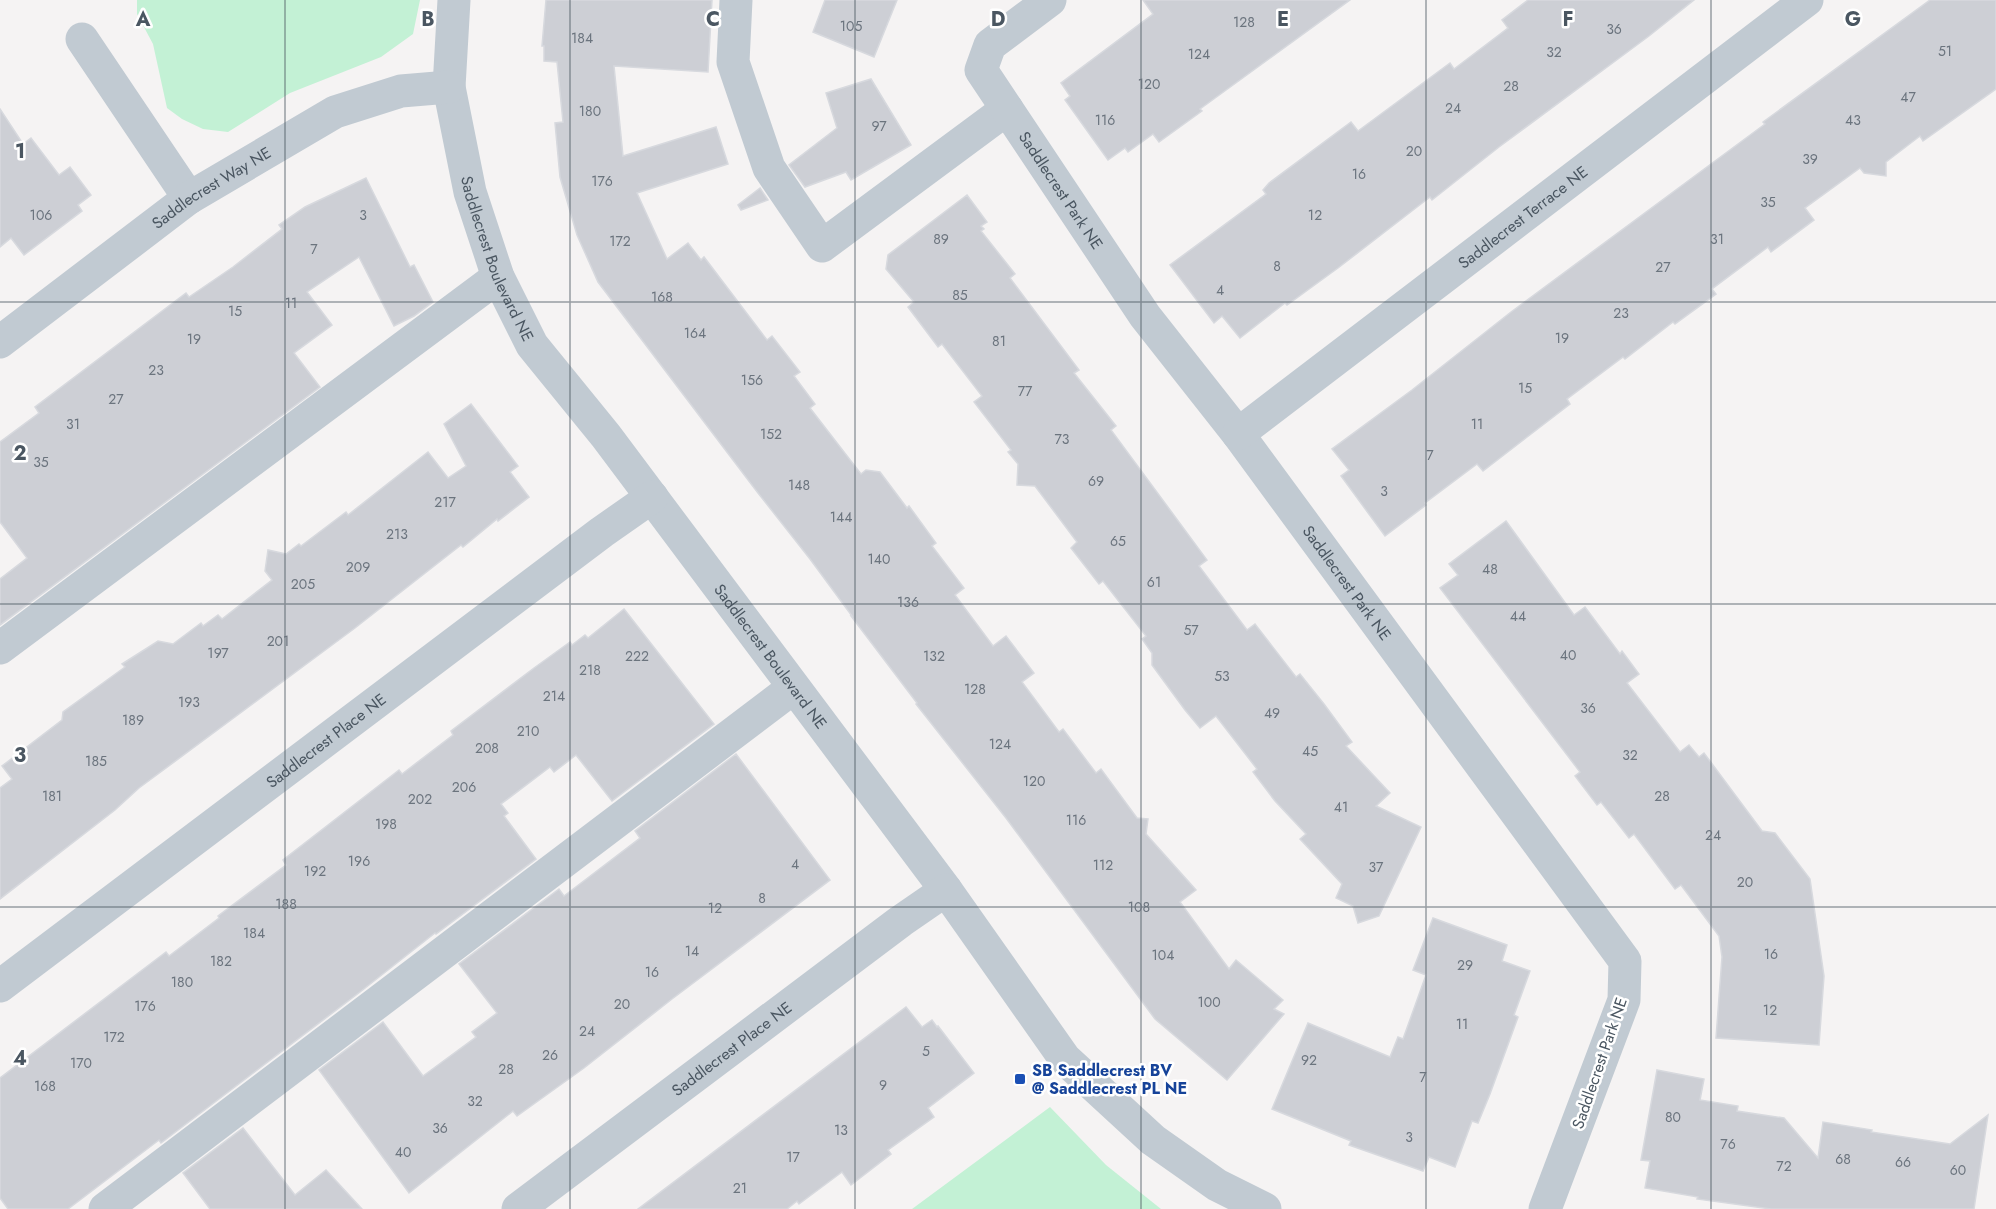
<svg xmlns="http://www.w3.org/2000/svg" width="1996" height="1209" viewBox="0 0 1996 1209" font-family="Jost,sans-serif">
  <rect width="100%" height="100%" fill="#f5f3f3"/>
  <g fill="#c3f1d5">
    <path d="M 137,0 L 420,0 L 413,34 L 381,57 L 290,93 L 228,132 L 203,129 L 182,119 L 167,108 L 153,44 L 137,14 Z"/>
    <path d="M 1050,1107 L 1106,1165 L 1161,1209 L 912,1209 Z"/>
  </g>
  <g fill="#cdcfd5" stroke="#d7d9de" stroke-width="1.5">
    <path d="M 546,0 L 712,0 L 708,72 L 614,66 L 623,156 L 716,127 L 728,164 L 637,193 L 667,259 L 688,243 L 701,260 L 704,257 L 767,340 L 772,336 L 800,372 L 794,376 L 815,404 L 810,408 L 861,474 L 866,470 L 880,472 L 907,508 L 909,506 L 936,543 L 932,546 L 964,588 L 955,595 L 993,646 L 1006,636 L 1034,673 L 1022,682 L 1059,732 L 1063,729 L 1096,773 L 1101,769 L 1137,818 L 1148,819 L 1146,834 L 1196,890 L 1180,902 L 1229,969 L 1236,960 L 1283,1000 L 1274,1009 L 1284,1014 L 1227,1080 L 1155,1019 L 1006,818 L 916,704 L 917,703 L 851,616 L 852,616 L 810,559 L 758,493 L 598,282 L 577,235 L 560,177 L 555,123 L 563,122 L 557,62 L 544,61 L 544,46 L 542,46 Z"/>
    <path d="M 825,0 L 897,0 L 874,57 L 813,32 Z"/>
    <path d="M 1143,0 L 1350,0 L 1200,109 L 1202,111 L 1159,142 L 1153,134 L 1128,152 L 1125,148 L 1108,160 L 1065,100 L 1070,96 L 1061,83 L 1153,14 Z"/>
    <path d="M 1528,0 L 1694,0 L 1649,36 L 1499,147 L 1432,200 L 1430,197 L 1338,268 L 1287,305 L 1285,303 L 1240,338 L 1222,316 L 1214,323 L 1170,265 L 1266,194 L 1263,190 L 1269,183 L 1351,122 L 1358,131 L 1450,63 L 1454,69 L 1508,28 L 1502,20 Z"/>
    <path d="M 1930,0 L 1996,0 L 1996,89 L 1923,141 L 1920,136 L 1886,162 L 1886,176 L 1864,173 L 1860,168 L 1805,208 L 1814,220 L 1771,252 L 1768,247 L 1712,289 L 1716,294 L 1675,324 L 1673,322 L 1625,359 L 1623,357 L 1567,399 L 1570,404 L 1483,471 L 1477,464 L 1425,503 L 1426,505 L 1385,536 L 1341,476 L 1349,470 L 1332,449 L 1412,390 L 1511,312 L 1765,124 L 1763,122 Z"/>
    <path d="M 871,79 L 911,145 L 851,180 L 846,172 L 805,187 L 789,165 L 837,128 L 826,93 Z"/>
    <path d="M 0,109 L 23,144 L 31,138 L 59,175 L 70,167 L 91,195 L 78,205 L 82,211 L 24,255 L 11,238 L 0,247 Z"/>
    <path d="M 366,178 L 410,267 L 414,265 L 433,302 L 414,316 L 394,326 L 359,257 L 307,292 L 332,325 L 294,353 L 320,387 L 0,625 L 0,579 L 27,558 L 0,522 L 0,442 L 39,413 L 35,407 L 186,293 L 189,297 L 233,267 L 282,229 L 279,225 L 305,207 Z"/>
    <path d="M 760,188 L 768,200 L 741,210 L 738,205 Z"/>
    <path d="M 967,195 L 987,222 L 981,226 L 984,229 L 981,231 L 1015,274 L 1010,278 L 1079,370 L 1074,373 L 1116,426 L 1111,430 L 1207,560 L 1199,566 L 1247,630 L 1255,624 L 1296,677 L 1300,674 L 1324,704 L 1352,742 L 1346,746 L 1390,793 L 1376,806 L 1421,827 L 1379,916 L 1358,923 L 1353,906 L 1336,898 L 1342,884 L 1300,839 L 1306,834 L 1275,801 L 1253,772 L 1257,769 L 1216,716 L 1200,728 L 1185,710 L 1152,665 L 1152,653 L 1142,639 L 1146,636 L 1103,581 L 1099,584 L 1071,548 L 1077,542 L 1035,486 L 1017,485 L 1018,464 L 1008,452 L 1011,450 L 974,402 L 982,396 L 942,344 L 938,347 L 908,307 L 914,302 L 886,269 L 888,255 Z"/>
    <path d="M 471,404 L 518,466 L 510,472 L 529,497 L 498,521 L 497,519 L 463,547 L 461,545 L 355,628 L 139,788 L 115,810 L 0,899 L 0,788 L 12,779 L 2,766 L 62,720 L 63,712 L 125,667 L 122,664 L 158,641 L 173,644 L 201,623 L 203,626 L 218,615 L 222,619 L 272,580 L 265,571 L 268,550 L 286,554 L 299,544 L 301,546 L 346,512 L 348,515 L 428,452 L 448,478 L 466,466 L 444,424 Z"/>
    <path d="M 1506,521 L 1574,615 L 1585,607 L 1620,654 L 1622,651 L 1639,674 L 1627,683 L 1680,752 L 1689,745 L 1699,757 L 1704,753 L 1762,831 L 1775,833 L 1810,879 L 1824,976 L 1819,1045 L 1716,1038 L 1722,957 L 1719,936 L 1681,885 L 1675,889 L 1634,834 L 1629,838 L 1601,802 L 1597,805 L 1575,776 L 1580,772 L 1440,588 L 1458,575 L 1449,564 Z"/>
    <path d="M 624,609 L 714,724 L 612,801 L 576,755 L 554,772 L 550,767 L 501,804 L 508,813 L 504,816 L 536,859 L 436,934 L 435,933 L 360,992 L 161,1143 L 159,1140 L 68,1209 L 8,1209 L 0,1198 L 0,1078 L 166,952 L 169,956 L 219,918 L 218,916 L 286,865 L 283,860 L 399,770 L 402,774 L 453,735 L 451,731 L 534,668 L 570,642 L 572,645 L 585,635 L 588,638 Z"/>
    <path d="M 736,754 L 830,880 L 672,999 L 584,1068 L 517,1116 L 513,1111 L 409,1193 L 319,1070 L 383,1022 L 423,1076 L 476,1037 L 472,1032 L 497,1013 L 459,964 L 559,889 L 564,896 L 640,838 L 635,831 Z"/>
    <path d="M 1433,918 L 1507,945 L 1502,961 L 1530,971 L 1514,1015 L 1518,1017 L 1490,1094 L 1478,1123 L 1472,1121 L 1455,1167 L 1429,1157 L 1423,1171 L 1349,1145 L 1351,1141 L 1272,1109 L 1308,1023 L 1390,1057 L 1398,1037 L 1403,1039 L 1426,975 L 1413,970 Z"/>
    <path d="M 906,1007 L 922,1027 L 932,1020 L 937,1027 L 938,1026 L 974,1073 L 928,1108 L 934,1117 L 888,1150 L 891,1154 L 851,1185 L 842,1172 L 799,1204 L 797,1201 L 787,1209 L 638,1209 Z"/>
    <path d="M 1657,1070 L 1704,1079 L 1700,1100 L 1738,1106 L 1737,1111 L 1784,1118 L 1818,1158 L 1823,1122 L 1872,1130 L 1871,1132 L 1950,1144 L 1988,1115 L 1974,1209 L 1771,1209 L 1697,1199 L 1698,1197 L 1645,1188 L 1650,1161 L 1641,1160 Z"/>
    <path d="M 243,1128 L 295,1195 L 326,1170 L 362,1209 L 210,1209 L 183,1173 Z"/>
  </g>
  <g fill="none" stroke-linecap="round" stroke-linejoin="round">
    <g stroke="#c1cad2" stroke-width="33">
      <path id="s1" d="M 454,0 L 449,87 L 470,192 L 498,277 L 532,345 L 606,436 L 946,890 L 1065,1059 L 1153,1140 L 1217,1185 L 1265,1209"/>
      <path d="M 736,0 L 733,62 L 769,168 L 822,246 L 1007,109"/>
      <path id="s2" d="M 1050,0 L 990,45 L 981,70 L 1145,316 L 1238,434 L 1625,961 L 1624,1000 L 1545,1209"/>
      <path d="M 82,39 L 189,198"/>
      <path id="s3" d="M 0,342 L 189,198 L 335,112 L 401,91 L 449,87"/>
      <path id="s4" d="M 1238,434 L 1807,0"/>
      <path d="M 0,648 L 498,277"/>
      <path id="s5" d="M 0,986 L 602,532 L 652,497"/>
      <path d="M 105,1209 L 793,688"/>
      <path id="s6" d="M 518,1209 L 901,921 L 946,890"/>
    </g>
  </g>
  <path fill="none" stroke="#4a5661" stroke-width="1.5" stroke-opacity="0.55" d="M 285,0 L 285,1209M 570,0 L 570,1209M 855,0 L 855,1209M 1141,0 L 1141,1209M 1426,0 L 1426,1209M 1711,0 L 1711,1209M 0,302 L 1996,302M 0,604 L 1996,604M 0,907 L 1996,907"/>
  <rect fill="#1a4fb4" stroke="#fff" stroke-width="2" x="1014" y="1073" width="12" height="12" rx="3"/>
  <g text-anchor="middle" stroke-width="5" stroke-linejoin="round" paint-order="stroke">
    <g font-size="14" fill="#6b747e">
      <text x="1244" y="27">128</text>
      <text x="851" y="31">105</text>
      <text x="1614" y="34">36</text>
      <text x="582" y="43">184</text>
      <text x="1945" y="56">51</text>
      <text x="1554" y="57">32</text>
      <text x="1199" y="59">124</text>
      <text x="1149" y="89">120</text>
      <text x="1511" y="91">28</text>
      <text x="1908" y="102">47</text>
      <text x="1453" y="113">24</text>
      <text x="590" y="116">180</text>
      <text x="1105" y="125">116</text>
      <text x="1853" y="125">43</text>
      <text x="879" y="131">97</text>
      <text x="1414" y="156">20</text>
      <text x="1810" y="164">39</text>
      <text x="1359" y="179">16</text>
      <text x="602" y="186">176</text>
      <text x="1768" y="207">35</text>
      <text x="41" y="220">106</text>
      <text x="363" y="220">3</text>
      <text x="1315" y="220">12</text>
      <text x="941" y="244">89</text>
      <text x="1717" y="244">31</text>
      <text x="620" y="246">172</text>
      <text x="314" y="254">7</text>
      <text x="1277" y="271">8</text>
      <text x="1663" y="272">27</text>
      <text x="1220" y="295">4</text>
      <text x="960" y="300">85</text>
      <text x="662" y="302">168</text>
      <text x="291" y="308">11</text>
      <text x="235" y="316">15</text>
      <text x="1621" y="318">23</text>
      <text x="695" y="338">164</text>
      <text x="1562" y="343">19</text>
      <text x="194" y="344">19</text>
      <text x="999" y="346">81</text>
      <text x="156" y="375">23</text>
      <text x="752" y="385">156</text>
      <text x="1525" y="393">15</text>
      <text x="1025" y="396">77</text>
      <text x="116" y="404">27</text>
      <text x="73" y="429">31</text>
      <text x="1477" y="429">11</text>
      <text x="771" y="439">152</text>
      <text x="1062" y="444">73</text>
      <text x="1430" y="460">7</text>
      <text x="41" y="467">35</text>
      <text x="1096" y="486">69</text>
      <text x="799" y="490">148</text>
      <text x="1384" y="496">3</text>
      <text x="445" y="507">217</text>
      <text x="841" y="522">144</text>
      <text x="397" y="539">213</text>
      <text x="1118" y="546">65</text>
      <text x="879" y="564">140</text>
      <text x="358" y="572">209</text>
      <text x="1490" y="574">48</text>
      <text x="1154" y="587">61</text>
      <text x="303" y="589">205</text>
      <text x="908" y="607">136</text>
      <text x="1518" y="621">44</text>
      <text x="1191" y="635">57</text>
      <text x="278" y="646">201</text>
      <text x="218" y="658">197</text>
      <text x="1568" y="660">40</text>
      <text x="637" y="661">222</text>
      <text x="934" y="661">132</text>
      <text x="590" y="675">218</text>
      <text x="1222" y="681">53</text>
      <text x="975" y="694">128</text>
      <text x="554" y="701">214</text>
      <text x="189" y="707">193</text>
      <text x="1588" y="713">36</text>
      <text x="1272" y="718">49</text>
      <text x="133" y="725">189</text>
      <text x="528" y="736">210</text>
      <text x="1000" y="749">124</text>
      <text x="487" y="753">208</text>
      <text x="1310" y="756">45</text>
      <text x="1630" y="760">32</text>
      <text x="96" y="766">185</text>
      <text x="1034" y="786">120</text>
      <text x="464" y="792">206</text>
      <text x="52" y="801">181</text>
      <text x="1662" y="801">28</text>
      <text x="420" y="804">202</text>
      <text x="1341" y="812">41</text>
      <text x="1076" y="825">116</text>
      <text x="386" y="829">198</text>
      <text x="1713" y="840">24</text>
      <text x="359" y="866">196</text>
      <text x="795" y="869">4</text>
      <text x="1103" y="870">112</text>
      <text x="1376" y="872">37</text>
      <text x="315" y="876">192</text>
      <text x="1745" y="887">20</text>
      <text x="762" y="903">8</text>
      <text x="286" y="909">188</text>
      <text x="1139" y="912">108</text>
      <text x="715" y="913">12</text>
      <text x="254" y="938">184</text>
      <text x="692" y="956">14</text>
      <text x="1771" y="959">16</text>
      <text x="1163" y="960">104</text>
      <text x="221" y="966">182</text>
      <text x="1465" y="970">29</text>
      <text x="652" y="977">16</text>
      <text x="182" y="987">180</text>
      <text x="1209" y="1007">100</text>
      <text x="622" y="1009">20</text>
      <text x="145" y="1011">176</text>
      <text x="1770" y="1015">12</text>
      <text x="1462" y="1029">11</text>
      <text x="587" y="1036">24</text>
      <text x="114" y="1042">172</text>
      <text x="926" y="1056">5</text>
      <text x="550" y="1060">26</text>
      <text x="1309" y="1065">92</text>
      <text x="81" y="1068">170</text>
      <text x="506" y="1074">28</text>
      <text x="1423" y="1082">7</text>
      <text x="883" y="1090">9</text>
      <text x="45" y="1091">168</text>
      <text x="475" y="1106">32</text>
      <text x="1673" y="1122">80</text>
      <text x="440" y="1133">36</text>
      <text x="841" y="1135">13</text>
      <text x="1409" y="1142">3</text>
      <text x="1728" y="1149">76</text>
      <text x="403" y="1157">40</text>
      <text x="793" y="1162">17</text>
      <text x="1843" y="1164">68</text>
      <text x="1903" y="1167">66</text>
      <text x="1784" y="1171">72</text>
      <text x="1958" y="1175">60</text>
      <text x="740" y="1193">21</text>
    </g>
    <g font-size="16" fill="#4a5661" stroke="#fff">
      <text dy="6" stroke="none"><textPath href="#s3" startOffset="262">Saddlecrest Way NE</textPath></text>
      <text dy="6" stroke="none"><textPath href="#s2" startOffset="246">Saddlecrest Park NE</textPath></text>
      <text dy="6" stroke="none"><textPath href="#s4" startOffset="358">Saddlecrest Terrace NE</textPath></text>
      <text dy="6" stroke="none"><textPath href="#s1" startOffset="266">Saddlecrest Boulevard NE</textPath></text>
      <text dy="6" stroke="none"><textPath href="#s2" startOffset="732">Saddlecrest Park NE</textPath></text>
      <text dy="6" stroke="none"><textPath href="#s1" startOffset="752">Saddlecrest Boulevard NE</textPath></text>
      <text dy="6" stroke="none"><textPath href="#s5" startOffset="408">Saddlecrest Place NE</textPath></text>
      <text dy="6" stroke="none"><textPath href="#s6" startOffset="267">Saddlecrest Place NE</textPath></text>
      <text transform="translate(1599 1063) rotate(-71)" y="6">Saddlecrest Park NE</text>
    </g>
    <g font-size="16" font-weight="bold" fill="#164399" stroke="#fff" text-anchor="start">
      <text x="1032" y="1076">SB Saddlecrest BV<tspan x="1032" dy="18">@ Saddlecrest PL NE</tspan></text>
    </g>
  </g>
  <g font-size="20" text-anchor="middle" font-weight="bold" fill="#4a5661" stroke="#fff" stroke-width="5" stroke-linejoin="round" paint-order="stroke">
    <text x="143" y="26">A</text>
    <text x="428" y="26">B</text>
    <text x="713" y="26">C</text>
    <text x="998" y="26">D</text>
    <text x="1283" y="26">E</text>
    <text x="1568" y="26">F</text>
    <text x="1853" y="26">G</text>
    <text x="20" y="158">1</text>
    <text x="20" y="460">2</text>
    <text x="20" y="762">3</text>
    <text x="20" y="1065">4</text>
  </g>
</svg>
